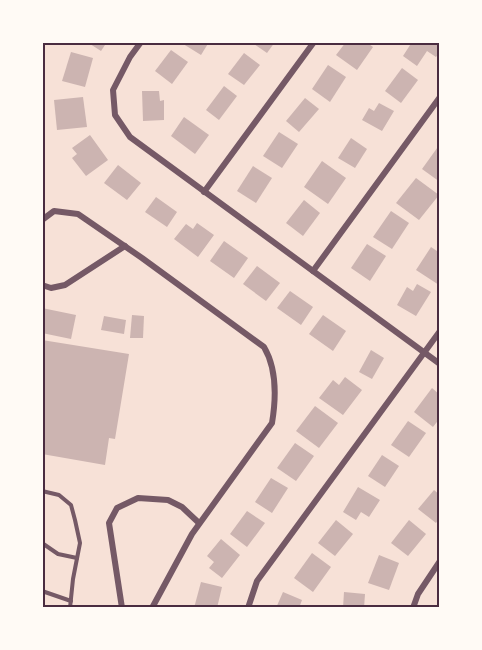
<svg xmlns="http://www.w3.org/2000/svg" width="482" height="650" viewBox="0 0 482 650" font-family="'Exo 2',sans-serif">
  <rect width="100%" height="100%" fill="#f7e1d7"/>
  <g fill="#ccb4b1">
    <path d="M 87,42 L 107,42 L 101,51 Z"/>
    <path d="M 180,42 L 209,42 L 201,55 Z"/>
    <path d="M 251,42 L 275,42 L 267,53 Z"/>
    <path d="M 346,42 L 366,42 L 373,47 L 357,70 L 336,55 Z"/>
    <path d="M 412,42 L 440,42 L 440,52 L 436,57 L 427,51 L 417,66 L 403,56 Z"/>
    <path d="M 171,50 L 188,62 L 172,84 L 155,71 Z"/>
    <path d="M 71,52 L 93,58 L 85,87 L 62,81 Z"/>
    <path d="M 244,53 L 260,65 L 244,85 L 228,74 Z"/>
    <path d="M 328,65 L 346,77 L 330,102 L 312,89 Z"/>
    <path d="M 402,68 L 418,80 L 401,103 L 385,91 Z"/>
    <path d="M 224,86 L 237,96 L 219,120 L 206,110 Z"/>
    <path d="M 142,91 L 159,91 L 160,101 L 164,100 L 164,120 L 143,121 Z"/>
    <path d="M 83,97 L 87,127 L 57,130 L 54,100 Z"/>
    <path d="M 305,98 L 319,109 L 299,132 L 286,121 Z"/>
    <path d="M 379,103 L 394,111 L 382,131 L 362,120 L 369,108 L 374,111 Z"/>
    <path d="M 184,117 L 209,135 L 195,154 L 171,136 Z"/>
    <path d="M 279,132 L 298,144 L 282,168 L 263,156 Z"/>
    <path d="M 90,135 L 108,160 L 86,176 L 72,158 L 77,154 L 72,148 Z"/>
    <path d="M 351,138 L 367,149 L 355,168 L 338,158 Z"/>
    <path d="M 440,144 L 440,182 L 422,169 Z"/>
    <path d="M 322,161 L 346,178 L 328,204 L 304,187 Z"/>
    <path d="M 118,165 L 141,183 L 127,200 L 104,183 Z"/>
    <path d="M 253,166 L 272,178 L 256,203 L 237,191 Z"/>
    <path d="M 416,178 L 439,195 L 419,220 L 396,203 Z"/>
    <path d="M 156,197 L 177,212 L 167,227 L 145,212 Z"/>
    <path d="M 304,200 L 320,213 L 303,236 L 286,223 Z"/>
    <path d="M 391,211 L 409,223 L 392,249 L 373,237 Z"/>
    <path d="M 197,223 L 214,235 L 198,257 L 174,239 L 186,224 L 193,229 Z"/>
    <path d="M 224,241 L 248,258 L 234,278 L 210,261 Z"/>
    <path d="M 367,244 L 386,256 L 370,281 L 351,268 Z"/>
    <path d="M 431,247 L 440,253 L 439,285 L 416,270 Z"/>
    <path d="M 257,266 L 280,283 L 266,301 L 243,284 Z"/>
    <path d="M 417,284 L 431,292 L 416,316 L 397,305 L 407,287 L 413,291 Z"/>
    <path d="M 290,291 L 313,307 L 301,325 L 277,308 Z"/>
    <path d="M 42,308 L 76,315 L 71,339 L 42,333 Z"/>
    <path d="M 132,315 L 144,316 L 143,338 L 130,338 Z"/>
    <path d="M 323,315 L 346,331 L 333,351 L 309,334 Z"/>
    <path d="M 104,316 L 126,320 L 124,334 L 101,330 Z"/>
    <path d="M 42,340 L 129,354 L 115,439 L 109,438 L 105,465 L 42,454 Z"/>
    <path d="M 371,350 L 384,358 L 372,379 L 359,372 Z"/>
    <path d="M 345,377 L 362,390 L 343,415 L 319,398 L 333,380 L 339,385 Z"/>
    <path d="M 432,388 L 440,395 L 440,418 L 433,427 L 414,412 Z"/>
    <path d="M 315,406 L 338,423 L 319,448 L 296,431 Z"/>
    <path d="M 408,421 L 426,433 L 409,457 L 391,445 Z"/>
    <path d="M 295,443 L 314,456 L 296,481 L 277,468 Z"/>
    <path d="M 382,455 L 399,466 L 385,487 L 368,476 Z"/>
    <path d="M 271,478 L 288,488 L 272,513 L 255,502 Z"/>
    <path d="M 358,487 L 380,500 L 369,517 L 361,512 L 356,520 L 343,512 Z"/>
    <path d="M 434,490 L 440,495 L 440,517 L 436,523 L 418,509 Z"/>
    <path d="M 247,511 L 265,523 L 247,547 L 230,534 Z"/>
    <path d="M 336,520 L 353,534 L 335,556 L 318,543 Z"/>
    <path d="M 409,520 L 426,534 L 408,556 L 391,543 Z"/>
    <path d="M 221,539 L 240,555 L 222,578 L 209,568 L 214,562 L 207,556 Z"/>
    <path d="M 312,553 L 331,567 L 313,592 L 294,578 Z"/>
    <path d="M 379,555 L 399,563 L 389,590 L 368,583 Z"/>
    <path d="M 201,582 L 222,587 L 217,608 L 194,608 Z"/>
    <path d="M 283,592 L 302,600 L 299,608 L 276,608 Z"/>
    <path d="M 344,592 L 365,594 L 364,608 L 343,608 Z"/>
  </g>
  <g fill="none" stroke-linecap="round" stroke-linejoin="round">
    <g stroke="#755966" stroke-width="4">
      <path d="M 42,491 L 59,495 L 71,505 L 75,520 L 80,543 L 73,579 L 70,608"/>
      <path d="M 42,543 L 58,554 L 77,558"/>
      <path d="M 42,591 L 71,601"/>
    </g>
    <g stroke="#755966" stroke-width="6">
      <path d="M 141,42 L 130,57 L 113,90 L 115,115 L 130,137 L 440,364"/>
      <path d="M 204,192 L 314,42"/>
      <path d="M 42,220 L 54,211 L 78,214 L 142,258 L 264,347 C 277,369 276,399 272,423 L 192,534 L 152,608"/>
      <path d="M 313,271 L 440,97"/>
      <path d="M 42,285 L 51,288 L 65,285 L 125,246"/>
      <path d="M 122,608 L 109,523 L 117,508 L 138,498 L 168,500 L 182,507 L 199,523"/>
      <path d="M 248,608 L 257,581 L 440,331"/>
      <path d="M 413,608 L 418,594 L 440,561"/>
    </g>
  </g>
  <rect width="482" height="650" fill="none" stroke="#fffaf5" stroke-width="87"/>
  <rect x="44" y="44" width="394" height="562" fill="none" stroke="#4a2c40" stroke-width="2"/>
</svg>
